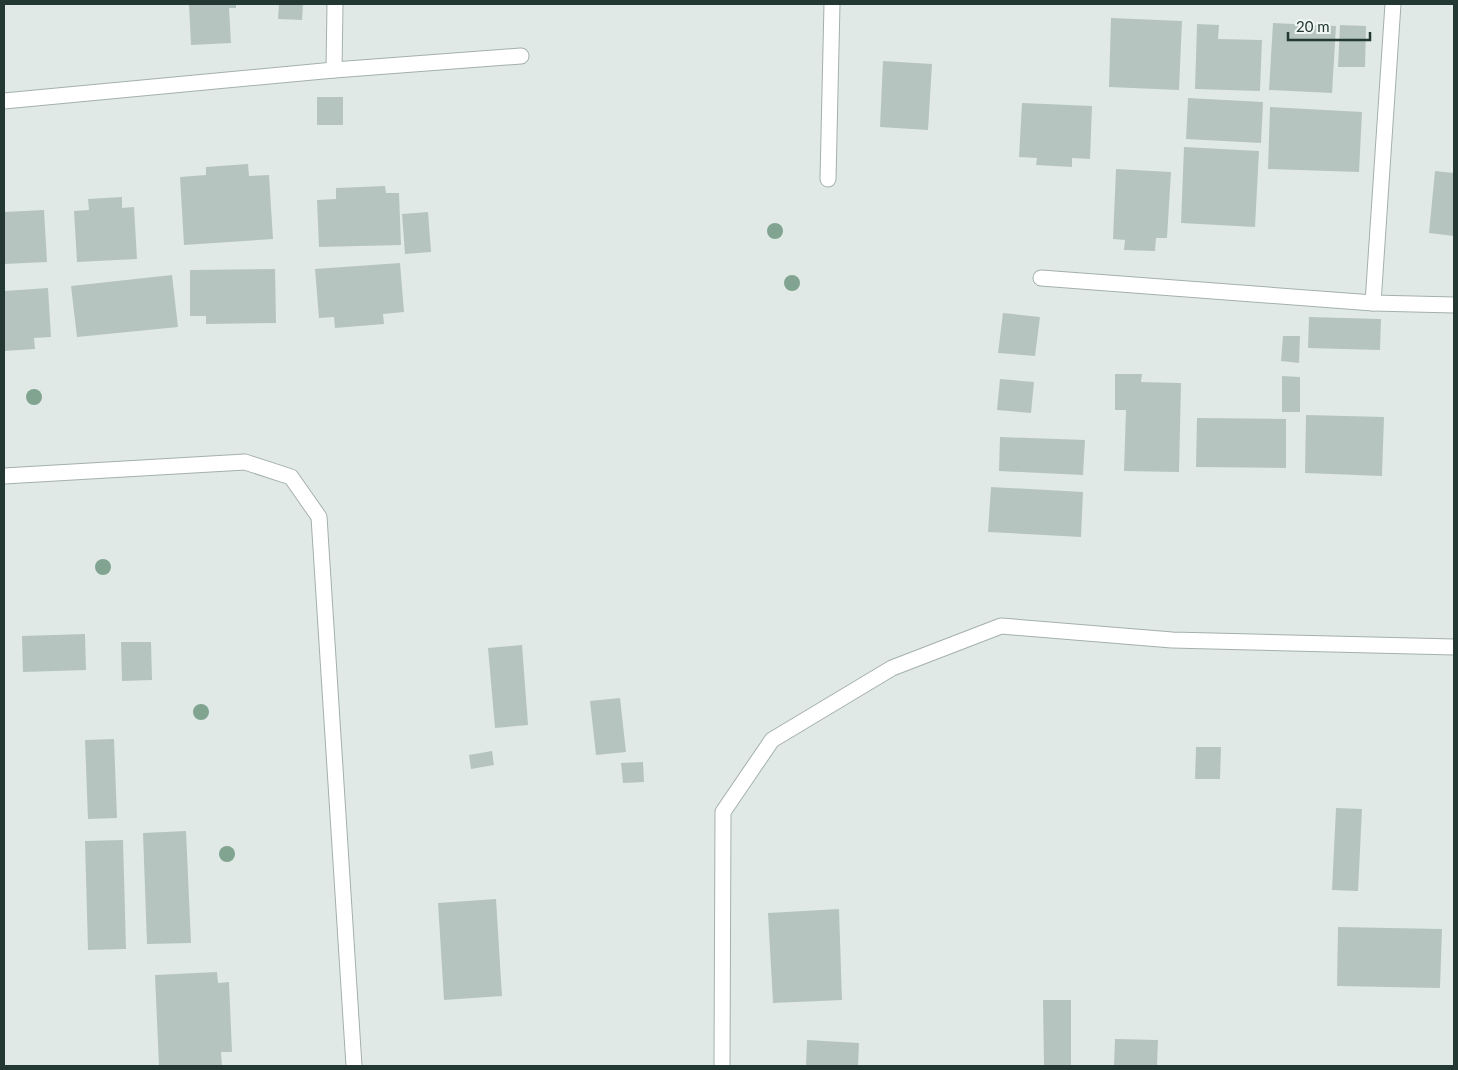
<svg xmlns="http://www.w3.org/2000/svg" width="1458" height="1070" viewBox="0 0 1458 1070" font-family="Lato,sans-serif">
  <rect width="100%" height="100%" fill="#e0e9e6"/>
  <g fill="#b6c4bf">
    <path d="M 189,4 L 236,4 L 236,8 L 229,8 L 231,43 L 191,45 Z"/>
    <path d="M 279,4 L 303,4 L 302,20 L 278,19 Z"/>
    <path d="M 1111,18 L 1182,21 L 1179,90 L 1109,87 Z"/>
    <path d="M 1273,23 L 1336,26 L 1332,93 L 1269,90 Z"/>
    <path d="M 1197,24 L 1219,25 L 1218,39 L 1262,40 L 1260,91 L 1195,89 Z"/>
    <path d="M 1340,25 L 1366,26 L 1365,67 L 1338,67 Z"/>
    <path d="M 883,61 L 932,64 L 928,130 L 880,127 Z"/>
    <rect x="317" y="97" width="26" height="28"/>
    <path d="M 1188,98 L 1263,102 L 1261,143 L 1186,139 Z"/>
    <path d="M 1022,103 L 1092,106 L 1090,159 L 1072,158 L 1072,167 L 1036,165 L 1037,158 L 1019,157 Z"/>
    <path d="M 1270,107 L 1362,112 L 1359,172 L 1268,169 Z"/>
    <path d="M 1184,147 L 1259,151 L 1255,227 L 1181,223 Z"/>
    <path d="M 248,164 L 249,176 L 269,175 L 273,239 L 184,245 L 180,177 L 206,175 L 206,167 Z"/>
    <path d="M 1116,169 L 1171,172 L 1167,238 L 1156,238 L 1155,251 L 1124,250 L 1125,240 L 1113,239 Z"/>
    <path d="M 1435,171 L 1454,173 L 1454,236 L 1429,233 Z"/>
    <path d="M 385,186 L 386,193 L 399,193 L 401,245 L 319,247 L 317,200 L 336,199 L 336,188 Z"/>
    <path d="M 122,197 L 122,208 L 134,207 L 137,259 L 77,262 L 74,211 L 89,210 L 88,199 Z"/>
    <path d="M 44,210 L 47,262 L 4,264 L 4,212 Z"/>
    <path d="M 428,212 L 431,252 L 405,254 L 402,214 Z"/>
    <path d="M 400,263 L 404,312 L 383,314 L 384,324 L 335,328 L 334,317 L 319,318 L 315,269 Z"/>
    <path d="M 275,269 L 276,323 L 206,324 L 206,316 L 190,316 L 190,270 Z"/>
    <path d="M 172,275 L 178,327 L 77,337 L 71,286 Z"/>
    <path d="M 48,288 L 51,337 L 34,338 L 35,349 L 4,351 L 4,291 Z"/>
    <path d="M 1003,313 L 1040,317 L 1035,356 L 998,353 Z"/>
    <path d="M 1309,317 L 1381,319 L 1380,350 L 1308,348 Z"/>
    <path d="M 1283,336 L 1300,336 L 1299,363 L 1281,361 Z"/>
    <path d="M 1115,374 L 1142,374 L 1141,382 L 1181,383 L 1179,472 L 1124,471 L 1126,410 L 1115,410 Z"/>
    <path d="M 1282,376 L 1300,377 L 1300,412 L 1282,412 Z"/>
    <path d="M 1000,379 L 1034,382 L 1031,413 L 997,410 Z"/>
    <path d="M 1306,415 L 1384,417 L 1382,476 L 1305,473 Z"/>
    <path d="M 1197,418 L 1286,419 L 1286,468 L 1196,467 Z"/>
    <path d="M 1000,437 L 1085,440 L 1083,475 L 999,471 Z"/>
    <path d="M 991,487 L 1083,492 L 1081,537 L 988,532 Z"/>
    <path d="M 85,634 L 86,670 L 23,672 L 22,636 Z"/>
    <path d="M 121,642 L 151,642 L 152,680 L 122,681 Z"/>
    <path d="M 522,645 L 528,725 L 495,728 L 488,648 Z"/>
    <path d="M 620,698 L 626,752 L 596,755 L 590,701 Z"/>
    <path d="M 114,739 L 117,818 L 88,819 L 85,740 Z"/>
    <path d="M 1196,747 L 1221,747 L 1220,779 L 1195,779 Z"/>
    <path d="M 492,751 L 494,765 L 471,769 L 469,755 Z"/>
    <path d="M 643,762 L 644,782 L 623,783 L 621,763 Z"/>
    <path d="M 1336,808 L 1362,809 L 1358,891 L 1332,890 Z"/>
    <path d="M 186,831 L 191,943 L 147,944 L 143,833 Z"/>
    <path d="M 123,840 L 126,949 L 88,950 L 85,841 Z"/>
    <path d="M 496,899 L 502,996 L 444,1000 L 438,903 Z"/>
    <path d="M 839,909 L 842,1000 L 773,1003 L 768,913 Z"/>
    <path d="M 1338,927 L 1442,929 L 1440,988 L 1337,986 Z"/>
    <path d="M 217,972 L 218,983 L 229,982 L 232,1052 L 221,1052 L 222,1066 L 159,1066 L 155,975 Z"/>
    <path d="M 1043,1000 L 1071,1000 L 1071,1066 L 1044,1066 Z"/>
    <path d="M 1115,1039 L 1158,1040 L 1157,1066 L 1114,1066 Z"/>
    <path d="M 807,1040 L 859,1043 L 858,1066 L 806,1066 Z"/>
  </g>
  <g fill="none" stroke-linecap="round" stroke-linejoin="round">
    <defs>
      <g id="minor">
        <path d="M 334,70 L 335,4"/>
        <path d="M 4,101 L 334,70 L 521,56"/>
        <path d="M 828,179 L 832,4"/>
        <path d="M 1041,278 L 1373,303 L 1454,305"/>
        <path d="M 1373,303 L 1393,4"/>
        <path d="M 4,476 L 245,462 L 291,477 L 319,517 L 354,1066"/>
        <path d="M 722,1066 L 723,812 L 772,740 L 892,668 L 1001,626 L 1172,640 L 1454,647"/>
      </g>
    </defs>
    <use href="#minor" stroke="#a4b0ad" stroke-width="17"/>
    <use href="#minor" stroke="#fff" stroke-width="15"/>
  </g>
  <g fill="#80a490">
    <circle cx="775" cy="231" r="8"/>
    <circle cx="792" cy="283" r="8"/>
    <circle cx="34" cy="397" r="8"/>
    <circle cx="103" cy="567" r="8"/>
    <circle cx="201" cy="712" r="8"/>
    <circle cx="227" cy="854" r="8"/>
  </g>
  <rect width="1458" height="1070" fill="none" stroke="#233833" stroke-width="10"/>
  <path d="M1288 32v8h82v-8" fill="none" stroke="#233833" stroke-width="2.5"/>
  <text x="1296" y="32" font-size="15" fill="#233833" stroke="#f0f6f4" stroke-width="4" paint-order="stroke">20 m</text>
</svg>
